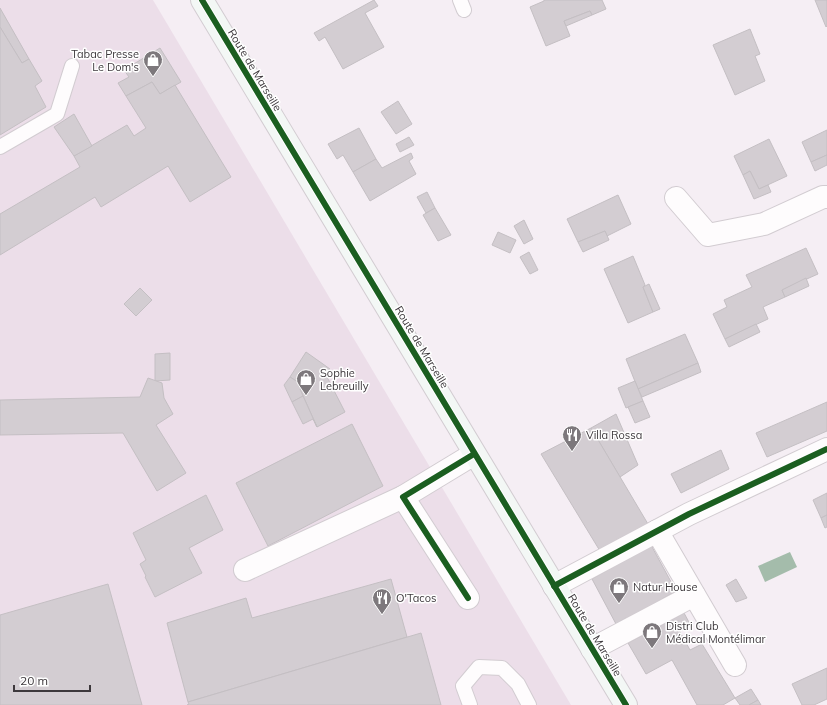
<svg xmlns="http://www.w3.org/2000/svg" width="827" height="705" viewBox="0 0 827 705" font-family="Mulish,sans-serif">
  <rect width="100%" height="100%" fill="#f5eef4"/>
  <path fill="#ecdee9" d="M 0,0 L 153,0 L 571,705 L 0,705 Z"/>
  <path fill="#a4bcab" d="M 790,552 L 797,567 L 765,582 L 758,566 Z"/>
  <g fill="#d3cdd2" stroke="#c4bfc3">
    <path d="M 374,0 L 378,6 L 365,13 L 384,47 L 343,69 L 325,37 L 319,41 L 314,33 Z"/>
    <path d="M 544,0 L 602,0 L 606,9 L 592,15 L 590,11 L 564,21 L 570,36 L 546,46 L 530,7 L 544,1 Z"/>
    <path d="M 815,0 L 827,0 L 827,26 L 826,27 Z"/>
    <path d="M 0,8 L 29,59 L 22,63 L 0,27 Z"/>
    <path d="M 590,11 L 592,15 L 566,26 L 564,21 Z"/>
    <path d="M 0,27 L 22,63 L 29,59 L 42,81 L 35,86 L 46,107 L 0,135 Z"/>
    <path d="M 750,29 L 760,54 L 755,56 L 765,81 L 735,95 L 713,45 Z"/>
    <path d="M 160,48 L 181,82 L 160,94 L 152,82 L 126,96 L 118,83 L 129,77 L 124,70 Z"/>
    <path d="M 152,82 L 160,94 L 175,85 L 231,177 L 190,202 L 168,166 L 101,207 L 95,197 L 0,255 L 0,214 L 80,167 L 74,156 L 127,125 L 134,136 L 146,128 L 126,96 Z"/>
    <path d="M 398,101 L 412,124 L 396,134 L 381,112 Z"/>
    <path d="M 74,114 L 92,146 L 74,156 L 54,127 Z"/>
    <path d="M 359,128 L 376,159 L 353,172 L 343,155 L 337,159 L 328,144 Z"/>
    <path d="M 827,130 L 827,155 L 811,162 L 802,142 Z"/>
    <path d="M 409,137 L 414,145 L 400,152 L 396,144 Z"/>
    <path d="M 769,139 L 787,176 L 759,189 L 750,171 L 743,175 L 734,156 Z"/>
    <path d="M 411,153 L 413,158 L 409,161 L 416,174 L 370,201 L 353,172 L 376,159 L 382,168 Z"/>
    <path d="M 827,155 L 827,165 L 815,171 L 811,162 Z"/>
    <path d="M 750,171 L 759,189 L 768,185 L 771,192 L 754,199 L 743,175 Z"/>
    <path d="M 427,192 L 435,208 L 426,213 L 417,197 Z"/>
    <path d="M 618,195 L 631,224 L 607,236 L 605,231 L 578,242 L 567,219 Z"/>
    <path d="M 435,208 L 451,235 L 438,241 L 423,215 Z"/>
    <path d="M 524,220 L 533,239 L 524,244 L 514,226 Z"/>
    <path d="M 605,231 L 609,240 L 583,252 L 578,242 Z"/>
    <path d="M 498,232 L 516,240 L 510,253 L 492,245 Z"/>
    <path d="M 806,248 L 818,274 L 782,290 L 785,297 L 763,307 L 768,319 L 725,339 L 713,314 L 727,307 L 724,300 L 752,287 L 746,275 Z"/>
    <path d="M 529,252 L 538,270 L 530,274 L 520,257 Z"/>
    <path d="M 633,256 L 645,285 L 643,287 L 653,312 L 628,323 L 604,269 Z"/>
    <path d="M 806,278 L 809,286 L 785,297 L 782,290 Z"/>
    <path d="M 649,284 L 660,309 L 653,312 L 643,287 Z"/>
    <path d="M 140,288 L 152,300 L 136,316 L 124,304 Z"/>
    <path d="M 756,324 L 760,332 L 729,347 L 725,339 Z"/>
    <path d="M 685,334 L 698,363 L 638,389 L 626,359 Z"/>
    <path d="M 306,352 L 330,369 L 326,375 L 345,412 L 317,427 L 300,389 L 304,386 L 290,377 Z"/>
    <path d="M 170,353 L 170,380 L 155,381 L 155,354 Z"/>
    <path d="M 698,363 L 701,372 L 642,397 L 638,389 Z"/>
    <path d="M 290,377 L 304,386 L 300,389 L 303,396 L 292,402 L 284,385 Z"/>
    <path d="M 148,378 L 162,383 L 164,398 L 173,414 L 156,425 L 186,473 L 157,491 L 123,433 L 0,435 L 0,400 L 140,397 Z"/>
    <path d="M 635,381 L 643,401 L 626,408 L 618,388 Z"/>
    <path d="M 303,396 L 317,427 L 313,419 L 303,424 L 292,402 Z"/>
    <path d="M 643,401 L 650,417 L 635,423 L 628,407 Z"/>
    <path d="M 827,402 L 827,431 L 767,457 L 756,433 Z"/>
    <path d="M 616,414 L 638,465 L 620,477 L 591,428 Z"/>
    <path d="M 352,424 L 383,486 L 268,546 L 236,483 Z"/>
    <path d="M 591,428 L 648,524 L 600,551 L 541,454 Z"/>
    <path d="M 721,450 L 729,469 L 681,493 L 671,474 Z"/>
    <path d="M 827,493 L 827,515 L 821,518 L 813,500 Z"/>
    <path d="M 206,495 L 223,530 L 189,548 L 202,573 L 155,597 L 145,577 L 146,576 L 140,564 L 146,560 L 133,533 Z"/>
    <path d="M 827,515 L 827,527 L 825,528 L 821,518 Z"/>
    <path d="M 651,545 L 676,591 L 662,599 L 664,603 L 628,622 L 626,618 L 616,624 L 592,579 Z"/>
    <path d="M 391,579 L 407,637 L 188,702 L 167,623 L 246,598 L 252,618 Z"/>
    <path d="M 736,579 L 747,598 L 736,602 L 726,585 Z"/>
    <path d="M 108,584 L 142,705 L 0,705 L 0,615 Z"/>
    <path d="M 684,613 L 690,624 L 679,630 L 690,650 L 702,644 L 735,698 L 723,705 L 697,705 L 672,660 L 646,674 L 628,643 Z"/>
    <path d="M 421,633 L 441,705 L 187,705 L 189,704 L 188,702 Z"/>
    <path d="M 827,668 L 827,699 L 814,705 L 802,705 L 792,684 Z"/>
    <path d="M 751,689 L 758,700 L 749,705 L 740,705 L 735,698 Z"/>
    <path d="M 758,700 L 761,705 L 749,705 Z"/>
  </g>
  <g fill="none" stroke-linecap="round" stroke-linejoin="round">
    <defs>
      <g id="service">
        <path d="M 460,0 L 464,10"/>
        <path d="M 0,147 L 57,114 L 72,66"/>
        <path d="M 470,705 L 463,686 L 479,667 L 502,668 L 518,684 L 529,705"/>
      </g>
      <g id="minor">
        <path d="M 676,198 L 708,235 L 764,224 L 823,197 L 827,197"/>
        <path d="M 657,531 L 735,665"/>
        <path d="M 245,570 L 403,497"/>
        <path d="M 554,586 L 689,514 L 827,449"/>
        <path d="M 468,598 L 403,497 L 474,454"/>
        <path d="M 592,649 L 694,595"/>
      </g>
      <path id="secondary" d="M 202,0 L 626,705"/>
    </defs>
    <use href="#service" stroke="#d2ccd1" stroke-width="16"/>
    <use href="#minor" stroke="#d2ccd1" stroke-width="24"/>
    <use href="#secondary" stroke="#d2ccd1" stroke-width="24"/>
    <use href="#service" stroke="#fefcfd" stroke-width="14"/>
    <use href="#minor" stroke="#fefcfd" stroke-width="22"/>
    <use href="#secondary" stroke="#f3f7f5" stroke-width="22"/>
    <defs>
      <g id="cycleway">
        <path d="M 202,0 L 626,705"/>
        <path d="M 554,586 L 689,514 L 827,449"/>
        <path d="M 468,598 L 403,497 L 474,454"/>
      </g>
    </defs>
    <use href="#cycleway" stroke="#fff" stroke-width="8"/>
    <use href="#cycleway" stroke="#1b5e20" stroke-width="6"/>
  </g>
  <defs>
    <symbol id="shop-pin" viewBox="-11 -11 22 30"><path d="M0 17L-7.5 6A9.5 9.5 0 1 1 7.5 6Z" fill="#7d787c" stroke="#fff"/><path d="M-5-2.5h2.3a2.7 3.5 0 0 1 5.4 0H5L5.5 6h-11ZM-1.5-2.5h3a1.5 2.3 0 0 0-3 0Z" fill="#fff"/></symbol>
    <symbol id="restaurant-pin" viewBox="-11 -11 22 30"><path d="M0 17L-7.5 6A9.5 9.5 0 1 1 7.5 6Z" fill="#7d787c" stroke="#fff"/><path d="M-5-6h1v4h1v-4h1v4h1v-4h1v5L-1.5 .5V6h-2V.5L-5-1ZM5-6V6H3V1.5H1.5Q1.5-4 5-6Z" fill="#fff"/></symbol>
  </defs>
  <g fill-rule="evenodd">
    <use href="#shop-pin" x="142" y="49" width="22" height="30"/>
    <use href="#shop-pin" x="295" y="368" width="22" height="30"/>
    <use href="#restaurant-pin" x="561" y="424" width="22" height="30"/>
    <use href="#shop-pin" x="608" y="576" width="22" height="30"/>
    <use href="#restaurant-pin" x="371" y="587" width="22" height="30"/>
    <use href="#shop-pin" x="641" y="621" width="22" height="30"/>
  </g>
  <g text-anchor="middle" stroke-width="3" stroke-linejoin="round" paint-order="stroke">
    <g font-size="11" fill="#3d383c" stroke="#fff" text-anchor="start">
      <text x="139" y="58" text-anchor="end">Tabac Presse<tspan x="139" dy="13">Le Dom's</tspan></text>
      <text x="320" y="377">Sophie<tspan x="320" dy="13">Lebreuilly</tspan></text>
      <text x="586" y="439">Villa Rossa</text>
      <text x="633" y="591">Natur House</text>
      <text x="396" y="602">O'Tacos</text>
      <text x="666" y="630">Distri Club<tspan x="666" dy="13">Médical Montélimar</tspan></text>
    </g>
    <g font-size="11" fill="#3d383c" stroke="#fff">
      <text transform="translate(255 70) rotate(59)" y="4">Route de Marseille</text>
      <text transform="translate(422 347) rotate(59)" y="4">Route de Marseille</text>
      <text transform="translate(595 635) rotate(59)" y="4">Route de Marseille</text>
    </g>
  </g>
  <path d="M14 685v6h76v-6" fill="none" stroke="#3d383c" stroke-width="2"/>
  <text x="20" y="685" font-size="12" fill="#3d383c" stroke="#ffffff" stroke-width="3" paint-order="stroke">20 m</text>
</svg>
